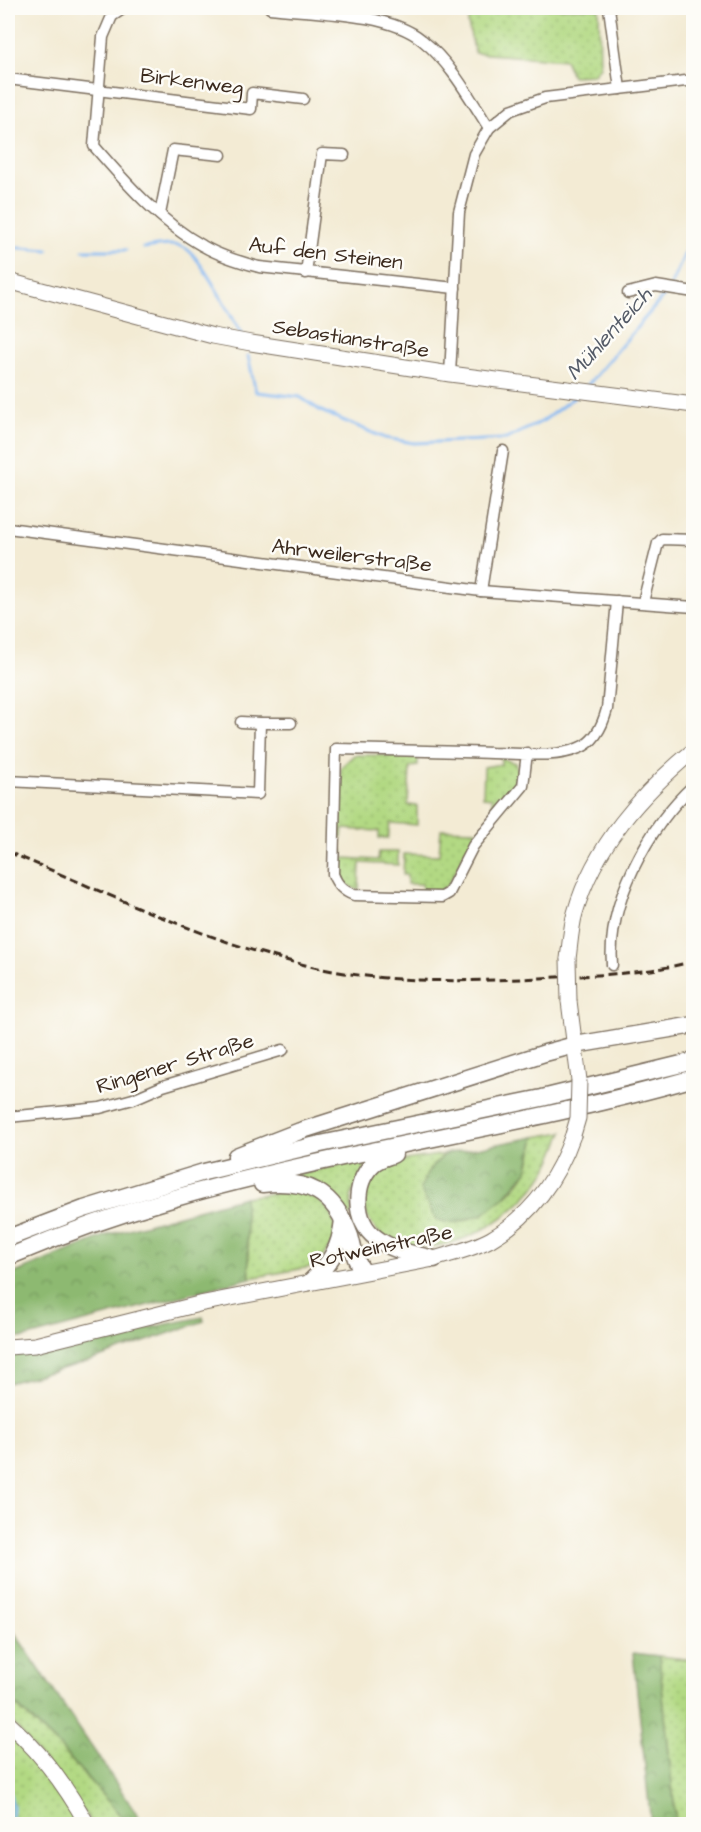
<svg xmlns="http://www.w3.org/2000/svg" width="701" height="1832" viewBox="0 0 701 1832" font-family="'Architects Daughter',sans-serif">
  <defs>
    <pattern id="grass-dots" width="8" height="8" patternUnits="userSpaceOnUse" patternTransform="scale(1.5)"><rect width="8" height="8" fill="#b2d983"/><path d="M2 2h.1M6 6h.1" fill="none" stroke="#9aba71" stroke-width="1.8" stroke-linecap="round"/></pattern>
    <pattern id="forest-crowns" width="20" height="18" patternUnits="userSpaceOnUse" patternTransform="scale(1.5)"><rect width="20" height="18" fill="#8db971"/><path d="M2 6a3 3 0 1 1 6 0M12 15a3 3 0 1 1 6 0" fill="none" stroke="#74975c"/></pattern>
  </defs>
  <rect width="100%" height="100%" fill="#fdfcf7"/>
  <filter id="ink" filterUnits="userSpaceOnUse"><feTurbulence type="fractalNoise" baseFrequency=".0167" numOctaves="2"/><feDisplacementMap in="SourceGraphic" scale="12" xChannelSelector="R" yChannelSelector="G"/><feConvolveMatrix kernelMatrix="1 2 1 2 8 2 1 2 1" color-interpolation-filters="sRGB"/></filter>
  <filter id="wash" filterUnits="userSpaceOnUse"><feTurbulence type="fractalNoise" baseFrequency=".008" numOctaves="4" result="noise"/><feDisplacementMap in="SourceGraphic" scale="24" xChannelSelector="R" yChannelSelector="G"/><feGaussianBlur stdDeviation="1.35" result="paint"/><feColorMatrix in="noise" values="0 0 0 0 0 0 0 0 0 0 0 0 0 0 0 0 0 1.4 0 .05"/><feComposite in="paint" operator="in"/></filter>
  <g filter="url(#wash)">
    <rect width="100%" height="100%" fill="#f3ebd4"/>
    <g fill="url(#grass-dots)" stroke="#768250" stroke-width="1.5">
      <path d="M 470,8 L 599,8 L 600,67 L 593,75 L 572,76 L 565,60 L 475,53 L 468,24 Z"/>
      <path d="M 354,755 L 418,756 L 418,766 L 410,767 L 408,805 L 417,806 L 417,825 L 390,823 L 388,838 L 379,838 L 379,831 L 343,829 L 342,837 L 339,837 L 341,767 Z"/>
      <path d="M 501,758 L 515,763 L 519,775 L 512,791 L 492,810 L 492,798 L 483,797 L 484,767 L 501,764 Z"/>
      <path d="M 441,829 L 477,830 L 448,885 L 438,892 L 422,891 L 422,884 L 407,884 L 407,875 L 403,875 L 404,854 L 439,855 Z"/>
      <path d="M 340,851 L 343,851 L 343,858 L 378,860 L 379,852 L 398,852 L 398,865 L 360,863 L 359,890 C 338,885 340,869 340,851 Z"/>
      <path d="M 563,1132 C 557,1146 552,1162 544,1174 C 517,1216 456,1256 405,1244 C 399,1243 392,1242 387,1239 C 357,1220 356,1178 391,1164 C 407,1158 428,1157 445,1154 L 429,1170 L 456,1223 C 483,1214 514,1197 527,1170 C 531,1161 532,1148 535,1137 Z"/>
      <path d="M 370,1158 L 351,1196 L 352,1215 L 347,1216 L 291,1176 Z"/>
      <path d="M 294,1191 L 317,1199 L 331,1212 L 335,1227 L 334,1241 L 316,1266 L 250,1278 L 244,1197 Z"/>
      <path d="M 659,1656 L 693,1660 L 693,1824 L 676,1824 Z"/>
      <path d="M 8,1698 L 59,1746 L 128,1824 L 93,1824 L 8,1716 Z"/>
      <path d="M 8,1735 L 27,1751 L 74,1814 L 79,1824 L 8,1824 Z"/>
    </g>
    <g fill="url(#forest-crowns)" stroke="#647248" stroke-width="1.5">
      <path d="M 535,1137 L 527,1171 L 503,1199 L 483,1214 L 456,1223 L 437,1221 L 420,1189 L 429,1170 L 445,1154 Z"/>
      <path d="M 244,1197 L 250,1278 L 24,1338 L 8,1337 L 8,1276 L 104,1236 Z"/>
      <path d="M 203,1317 L 204,1321 L 87,1362 L 8,1383 L 8,1356 L 50,1350 L 101,1337 Z"/>
      <path d="M 8,1623 L 139,1817 L 131,1824 L 128,1824 L 59,1746 L 8,1697 Z"/>
      <path d="M 633,1653 L 659,1656 L 676,1824 L 651,1824 Z"/>
    </g>
    <g fill="none" stroke-linecap="round" stroke-linejoin="round">
      <g stroke="#84b8f2" stroke-width="3">
        <path d="M 8,247 L 48,250"/>
        <path d="M 143,248 C 155,247 173,242 185,248 C 200,255 232,318 242,335"/>
        <path d="M 83,250 L 126,250"/>
        <path d="M 671,285 L 686,251 L 694,248"/>
        <path d="M 248,356 L 256,392 L 300,397 L 321,411 L 385,438 L 414,443 L 506,439 L 543,421 L 577,395"/>
        <path d="M 587,386 L 668,291"/>
        <path d="M 8,1788 L 13,1807 L 11,1824"/>
      </g>
    </g>
  </g>
  <g filter="url(#ink)">
    <g fill="none" stroke-linecap="round" stroke-linejoin="round">
      <defs>
        <g id="street">
          <path d="M 124,8 L 112,16 L 103,37 L 94,146 C 125,182 161,223 203,246 C 220,256 240,262 259,267 L 455,288"/>
          <path d="M 270,8 C 313,13 388,12 422,40 C 450,62 470,98 489,128"/>
          <path d="M 609,8 L 620,89"/>
          <path d="M 8,79 L 251,109 L 252,93 L 303,99"/>
          <path d="M 160,214 L 173,150 L 221,155"/>
          <path d="M 306,273 L 322,154 L 344,155"/>
          <path d="M 628,293 L 656,286 L 694,292"/>
          <path d="M 450,374 L 459,212 L 474,154 L 489,128 L 511,110 L 545,98 L 694,80"/>
          <path d="M 8,528 L 481,591 L 694,607"/>
          <path d="M 481,591 L 503,451"/>
          <path d="M 643,602 L 658,543 L 662,539 L 694,540"/>
          <path d="M 241,722 L 260,723"/>
          <path d="M 527,753 L 523,786 L 473,846 L 449,893 L 442,897 L 354,895 C 343,891 337,885 333,874 L 336,749 C 388,750 440,751 492,753 C 519,753 554,759 579,748 C 596,742 603,724 607,709 L 617,601"/>
          <path d="M 8,781 L 258,794 L 260,723 L 291,723"/>
          <path d="M 612,965 C 607,903 648,827 694,785"/>
          <path d="M 8,1117 L 100,1108 L 133,1099 L 163,1086 L 283,1050"/>
        </g>
        <g id="secondary">
          <path d="M 8,281 L 213,336 L 251,343 L 450,374 L 694,405"/>
          <path d="M 568,959 C 570,944 571,927 575,913 C 594,846 641,794 694,750"/>
          <path d="M 569,1001 L 579,1080"/>
          <path d="M 8,1347 L 35,1345 L 199,1304 L 434,1259 C 453,1253 473,1249 491,1239 C 531,1216 558,1178 573,1135"/>
          <path d="M 8,1723 C 41,1752 66,1786 87,1824"/>
        </g>
        <g id="primary">
          <path d="M 394,1154 C 388,1157 378,1159 373,1164 C 353,1183 353,1221 376,1238 C 393,1251 414,1254 434,1259"/>
          <path d="M 236,1156 L 300,1131 L 545,1053 L 575,1045 L 694,1025"/>
          <path d="M 262,1184 C 309,1179 334,1192 350,1236 C 354,1250 354,1260 363,1271"/>
          <path d="M 8,1238 L 84,1209 L 204,1172 L 316,1145 L 542,1098 L 694,1061"/>
          <path d="M 8,1257 C 62,1234 118,1214 175,1198 C 346,1149 523,1127 694,1078"/>
          <path d="M 310,1282 C 331,1263 340,1248 343,1220"/>
        </g>
      </defs>
      <use href="#street" stroke="#7b6e5e" stroke-width="13"/>
      <use href="#secondary" stroke="#7b6e5e" stroke-width="17"/>
      <use href="#primary" stroke="#7b6e5e" stroke-width="19"/>
      <use href="#street" stroke="#fff" stroke-width="10"/>
      <use href="#secondary" stroke="#fff" stroke-width="15"/>
      <use href="#primary" stroke="#fff" stroke-width="16"/>
      <path stroke="#3b2a1e" stroke-width="3" stroke-dasharray="9 4.5" stroke-linecap="butt" d="M 8,852 C 105,892 202,940 305,965 C 382,984 461,982 540,978 C 591,975 644,975 694,961"/>
      <defs>
        <g id="secondary-bridge">
          <path d="M 568,959 L 569,1001"/>
          <path d="M 573,1135 L 578,1118 L 579,1080"/>
        </g>
      </defs>
      <use href="#secondary-bridge" stroke="#7b6e5e" stroke-width="17" stroke-linecap="butt"/>
      <use href="#secondary-bridge" stroke="#fff" stroke-width="15"/>
    </g>
  </g>
  <g text-anchor="middle" stroke-width="5" stroke-linejoin="round" paint-order="stroke">
    <g font-size="21" fill="#3b2a1e" stroke="#fdfcf7">
      <text transform="translate(192 81) rotate(7)" y="7">Birkenweg</text>
      <text transform="translate(326 253) rotate(7)" y="7">Auf den Steinen</text>
      <text transform="translate(351 338) rotate(9)" y="7">Sebastianstraße</text>
      <text transform="translate(352 555) rotate(7)" y="7">Ahrweilerstraße</text>
      <text transform="translate(175 1063) rotate(-17)" y="7">Ringener Straße</text>
      <text transform="translate(381 1246) rotate(-12)" y="7">Rotweinstraße</text>
    </g>
    <g font-size="22" font-style="italic" fill="#555c68" stroke="#fdfcf7">
      <text transform="translate(608 333) rotate(-48)" y="8">Mühlenteich</text>
    </g>
  </g>
  <rect width="701" height="1832" fill="none" stroke="#fdfcf7" stroke-width="30"/>
</svg>
